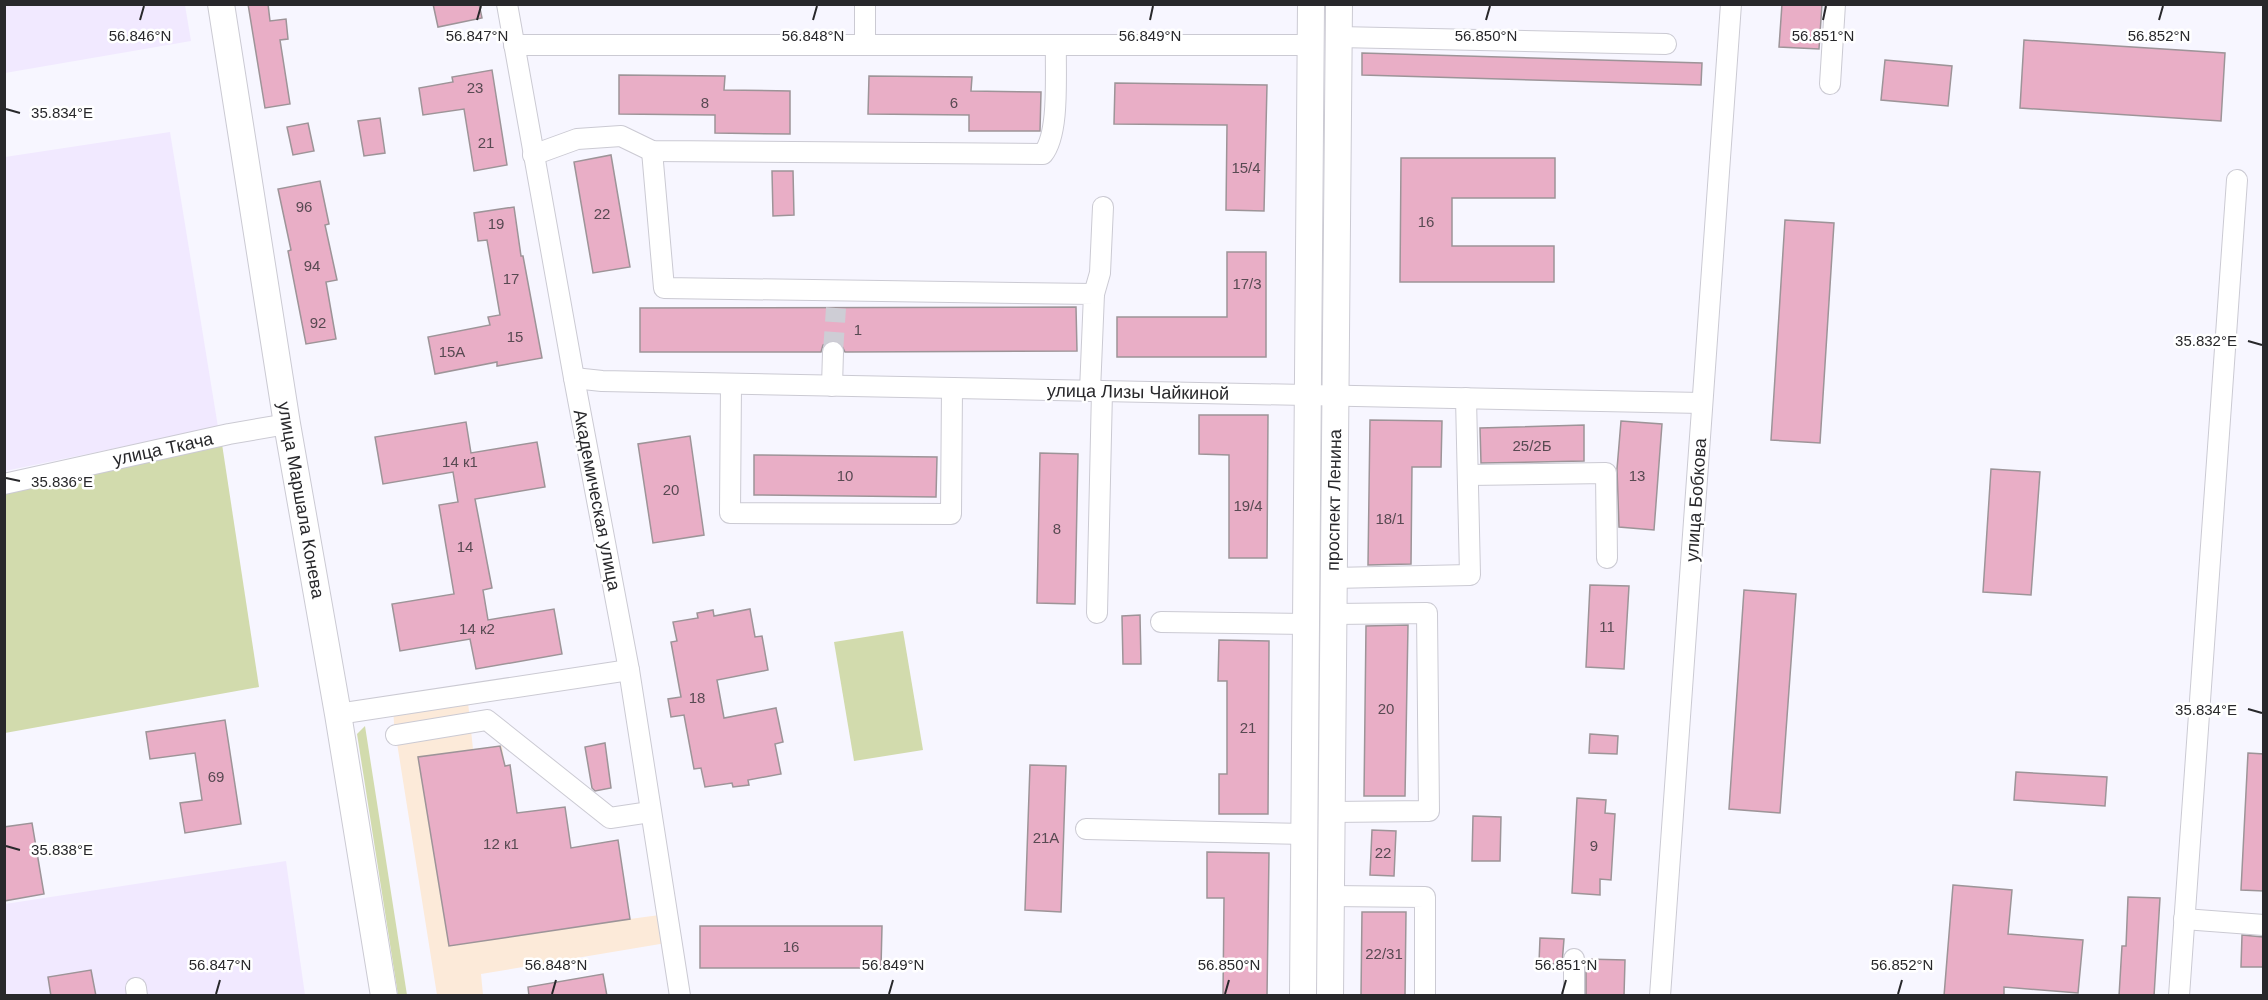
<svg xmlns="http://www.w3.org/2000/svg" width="2268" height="1000" viewBox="0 0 2268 1000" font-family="Helvetica,sans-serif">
  <rect width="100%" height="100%" fill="#f7f6ff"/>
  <path fill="#fcead9" d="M 467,693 L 473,749 L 502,746 L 505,766 L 448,775 L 630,919 L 667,914 L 672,942 L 481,974 L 483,995 L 437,995 L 394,724 L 393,705 Z"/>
  <g fill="#f1e9ff">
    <path d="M 5,4 L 185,5 L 191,41 L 5,73 Z"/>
    <path d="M 170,132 L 218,427 L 5,471 L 5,157 Z"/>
    <path d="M 286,861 L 305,995 L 5,996 L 5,904 Z"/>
  </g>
  <g fill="#d2dbad">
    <path d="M 222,444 L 259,687 L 5,733 L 5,492 Z"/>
    <path d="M 903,631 L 923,750 L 854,761 L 834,642 Z"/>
    <path d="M 365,726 L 407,995 L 398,995 L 357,734 Z"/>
  </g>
  <g fill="#e9aec6" stroke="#9d9498" stroke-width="1.5">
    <path d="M 248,4 L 268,4 L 270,21 L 286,19 L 288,39 L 280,40 L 290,104 L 265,108 Z"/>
    <path d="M 433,4 L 479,4 L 482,18 L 438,27 Z"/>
    <path d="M 1782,4 L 1822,4 L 1819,49 L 1779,47 Z"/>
    <path d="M 2024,40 L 2225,53 L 2221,121 L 2020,108 Z"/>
    <path d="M 1362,53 L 1702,63 L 1701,85 L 1362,75 Z"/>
    <path d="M 1885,60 L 1952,66 L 1948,106 L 1881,100 Z"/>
    <path d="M 492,70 L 507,165 L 474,171 L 464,109 L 423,115 L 419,88 L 453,82 L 452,77 Z"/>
    <path d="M 619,75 L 725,76 L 724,90 L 790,91 L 790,134 L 715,133 L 715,115 L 619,114 Z"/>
    <path d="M 869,76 L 972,77 L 971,91 L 1041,92 L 1040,131 L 969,131 L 969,115 L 868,114 Z"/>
    <path d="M 1115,83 L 1267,85 L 1264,211 L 1226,210 L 1227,125 L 1114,124 Z"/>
    <path d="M 380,118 L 385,153 L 364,156 L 358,121 Z"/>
    <path d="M 308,123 L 314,151 L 293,155 L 287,127 Z"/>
    <path d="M 611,155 L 630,267 L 593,273 L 574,162 Z"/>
    <path d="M 1401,158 L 1555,158 L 1555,198 L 1452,198 L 1452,246 L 1554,246 L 1554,282 L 1400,282 Z"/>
    <path d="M 772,171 L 793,171 L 794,215 L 773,216 Z"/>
    <path d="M 320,181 L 329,224 L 325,225 L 337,280 L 326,282 L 336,339 L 306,344 L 288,251 L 291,250 L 278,189 Z"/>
    <path d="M 514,207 L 521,256 L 523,256 L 542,358 L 497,366 L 497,362 L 435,374 L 428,337 L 490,325 L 488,317 L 500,315 L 487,240 L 478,241 L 474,213 Z"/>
    <path d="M 1785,220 L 1834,223 L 1820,443 L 1771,440 Z"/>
    <path d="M 1227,252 L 1266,252 L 1266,357 L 1117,357 L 1117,317 L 1227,317 Z"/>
    <path d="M 1076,307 L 1077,351 L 845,352 L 840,342 L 833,340 L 823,345 L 821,352 L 640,352 L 640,308 Z"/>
    <path d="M 1199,415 L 1268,415 L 1267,558 L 1229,558 L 1229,455 L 1199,454 Z"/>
    <path d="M 1370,420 L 1442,421 L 1441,467 L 1412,467 L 1411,564 L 1368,565 Z"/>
    <path d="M 1621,421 L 1662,424 L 1654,530 L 1619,527 L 1617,469 Z"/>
    <path d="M 466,422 L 471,453 L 537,442 L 545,487 L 475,499 L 492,588 L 483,590 L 488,620 L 554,609 L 562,654 L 476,669 L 470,639 L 400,651 L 392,604 L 454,594 L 439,505 L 458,502 L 453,472 L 383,484 L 375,437 Z"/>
    <path d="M 1584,425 L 1584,461 L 1481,463 L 1480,428 Z"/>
    <path d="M 690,436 L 704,535 L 653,543 L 638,444 Z"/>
    <path d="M 1040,453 L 1078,454 L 1075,604 L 1037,603 Z"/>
    <path d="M 754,455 L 937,457 L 936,497 L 754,495 Z"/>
    <path d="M 1991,469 L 2040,472 L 2031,595 L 1983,592 Z"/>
    <path d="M 1590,585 L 1629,586 L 1624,669 L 1586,667 Z"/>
    <path d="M 1744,590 L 1796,594 L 1780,813 L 1729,809 Z"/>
    <path d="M 750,609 L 755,637 L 762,636 L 768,670 L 717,680 L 724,718 L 776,708 L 783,742 L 775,744 L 781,774 L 748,780 L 749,785 L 733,787 L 732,783 L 705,787 L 701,768 L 694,769 L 684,715 L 671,717 L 668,699 L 681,697 L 671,642 L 677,641 L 673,622 L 698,618 L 697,613 L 713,610 L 714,616 Z"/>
    <path d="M 1140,615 L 1141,664 L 1123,664 L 1122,616 Z"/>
    <path d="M 1408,625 L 1405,796 L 1364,796 L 1366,626 Z"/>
    <path d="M 1219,640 L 1269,641 L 1268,814 L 1219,814 L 1219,774 L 1227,774 L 1227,681 L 1218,681 Z"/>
    <path d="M 225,720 L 241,824 L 185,833 L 180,803 L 202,800 L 195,753 L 150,759 L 146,732 Z"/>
    <path d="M 1590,734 L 1618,736 L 1617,754 L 1589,753 Z"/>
    <path d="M 605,743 L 611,788 L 595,791 L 592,788 L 585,747 Z"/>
    <path d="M 500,746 L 505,766 L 510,765 L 517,813 L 565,807 L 571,848 L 618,840 L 630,919 L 449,946 L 418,757 Z"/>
    <path d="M 2248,753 L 2264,754 L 2264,891 L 2241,890 Z"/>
    <path d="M 1030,765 L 1066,766 L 1061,912 L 1025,910 Z"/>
    <path d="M 2016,772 L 2107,777 L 2105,806 L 2014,800 Z"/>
    <path d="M 1577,798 L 1606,800 L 1605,813 L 1615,814 L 1611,880 L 1600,879 L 1600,895 L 1572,893 Z"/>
    <path d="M 1473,816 L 1501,817 L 1500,861 L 1472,861 Z"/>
    <path d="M 32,823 L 44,894 L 4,901 L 4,827 Z"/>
    <path d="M 1372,830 L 1396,831 L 1394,876 L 1370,875 Z"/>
    <path d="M 1207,852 L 1269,853 L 1267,996 L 1223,996 L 1224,898 L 1207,898 Z"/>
    <path d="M 1953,885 L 2012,890 L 2008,934 L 2083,940 L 2078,993 L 2004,987 L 2004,996 L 1944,996 Z"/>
    <path d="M 2128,897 L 2160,898 L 2154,996 L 2119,996 L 2122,946 L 2126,946 Z"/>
    <path d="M 1362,912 L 1406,912 L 1405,996 L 1361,996 Z"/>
    <path d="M 700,926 L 882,926 L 881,968 L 700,968 Z"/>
    <path d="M 2242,935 L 2263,937 L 2263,967 L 2241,967 Z"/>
    <path d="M 1540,938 L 1564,939 L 1562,964 L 1539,963 Z"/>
    <path d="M 1586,959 L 1625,960 L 1624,996 L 1586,996 Z"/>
    <path d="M 91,970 L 96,996 L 51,996 L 48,977 Z"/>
    <path d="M 603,974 L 607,996 L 529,996 L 528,987 Z"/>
  </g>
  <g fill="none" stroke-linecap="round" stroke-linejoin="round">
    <path stroke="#cecdd5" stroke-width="20" stroke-dasharray="20 10" stroke-linecap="butt" d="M 833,352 L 836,308"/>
    <defs>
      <g id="minor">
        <path d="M 507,4 L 574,378 L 629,670 L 680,996"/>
        <path d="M 1338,37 L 1666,44"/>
        <path d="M 514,45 L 1311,45"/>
        <path d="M 865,45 L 865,4"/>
        <path d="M 1830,84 L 1835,4"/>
        <path d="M 652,151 L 664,288 L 1094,294 L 1090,391"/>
        <path d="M 533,155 L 577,139 L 621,136 L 652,151 L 1043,154 C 1060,133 1055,73 1056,45"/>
        <path d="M 1094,294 L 1100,273 L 1103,207"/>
        <path d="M 574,378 L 602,381 L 1702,403"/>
        <path d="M 731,384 L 730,513 L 951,514 L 952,388"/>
        <path d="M 832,386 L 833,352"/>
        <path d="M 1468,475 L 1606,473 L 1607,558"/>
        <path d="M 4,484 L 229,434 L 287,424"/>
        <path d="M 1333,578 L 1470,575 L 1466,398"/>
        <path d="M 1097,613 L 1102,391"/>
        <path d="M 1161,622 L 1307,624"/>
        <path d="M 338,714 L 629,670"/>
        <path d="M 396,735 L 487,720 L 610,818 L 650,812"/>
        <path d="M 1331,812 L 1429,811 L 1427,613 L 1333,614"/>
        <path d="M 1086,829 L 1305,834"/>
        <path d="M 1331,896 L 1425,897 L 1425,996"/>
        <path d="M 2184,919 L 2264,925"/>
        <path d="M 136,988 L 137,996"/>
        <path d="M 1574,996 L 1574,959"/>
        <path d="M 1660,996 L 1731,4"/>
        <path d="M 2179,996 L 2237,180"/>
      </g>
      <g id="major">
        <path d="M 221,4 L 287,424 L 338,714 L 384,996"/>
        <path d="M 1303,996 L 1311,4"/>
        <path d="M 1330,996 L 1339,4"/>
      </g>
    </defs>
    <use href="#minor" stroke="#cbcad3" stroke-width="22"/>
    <use href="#major" stroke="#cbcad3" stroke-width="28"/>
    <use href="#minor" stroke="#fff" stroke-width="20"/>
    <use href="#major" stroke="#fff" stroke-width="26"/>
  </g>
  <path fill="none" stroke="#28282b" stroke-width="2" d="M 140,20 L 144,6M 477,20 L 481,6M 813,20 L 817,6M 1150,20 L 1153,6M 1486,20 L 1490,6M 1823,20 L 1826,6M 2159,20 L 2163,6M 6,109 L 20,113M 2248,341 L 2262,345M 6,478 L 20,481M 2248,709 L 2262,713M 6,846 L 20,850M 216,994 L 220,980M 552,994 L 556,980M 889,994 L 893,980M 1225,994 L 1229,980M 1562,994 L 1566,980M 1898,994 L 1902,980"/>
  <g text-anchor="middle" stroke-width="5" stroke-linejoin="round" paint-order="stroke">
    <g font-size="15" fill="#584a52">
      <text x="475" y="93">23</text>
      <text x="705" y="108">8</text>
      <text x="954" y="108">6</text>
      <text x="486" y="148">21</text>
      <text x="1246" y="173">15/4</text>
      <text x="304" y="212">96</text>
      <text x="602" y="219">22</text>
      <text x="1426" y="227">16</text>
      <text x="496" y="229">19</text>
      <text x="312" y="271">94</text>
      <text x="511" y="284">17</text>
      <text x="1247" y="289">17/3</text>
      <text x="318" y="328">92</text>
      <text x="858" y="335">1</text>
      <text x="515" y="342">15</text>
      <text x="452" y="357">15А</text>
      <text x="1532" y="451">25/2Б</text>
      <text x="460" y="467">14 к1</text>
      <text x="845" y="481">10</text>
      <text x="1637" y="481">13</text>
      <text x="671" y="495">20</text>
      <text x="1248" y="511">19/4</text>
      <text x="1390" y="524">18/1</text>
      <text x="1057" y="534">8</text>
      <text x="465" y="552">14</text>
      <text x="1607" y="632">11</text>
      <text x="477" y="634">14 к2</text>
      <text x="697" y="703">18</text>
      <text x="1386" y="714">20</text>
      <text x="1248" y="733">21</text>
      <text x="216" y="782">69</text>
      <text x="1046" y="843">21А</text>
      <text x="501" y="849">12 к1</text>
      <text x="1594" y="851">9</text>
      <text x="1383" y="858">22</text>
      <text x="791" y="952">16</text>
      <text x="1384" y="959">22/31</text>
    </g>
    <g font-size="18" fill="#28282b" stroke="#fff">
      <text transform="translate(1138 392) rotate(1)" y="6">улица Лизы Чайкиной</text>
      <text transform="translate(163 449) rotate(-12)" y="6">улица Ткача</text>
      <text transform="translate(301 500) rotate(80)" y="6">улица Маршала Конева</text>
      <text transform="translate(597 500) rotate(79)" y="6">Академическая улица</text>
      <text transform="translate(1334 500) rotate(-89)" y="6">проспект Ленина</text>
      <text transform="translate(1696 500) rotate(-86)" y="6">улица Бобкова</text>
    </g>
  </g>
  <g font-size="15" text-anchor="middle" fill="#28282b" stroke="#fff" stroke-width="5" stroke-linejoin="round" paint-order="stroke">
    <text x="140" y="41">56.846°N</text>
    <text x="477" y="41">56.847°N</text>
    <text x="813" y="41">56.848°N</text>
    <text x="1150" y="41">56.849°N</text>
    <text x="1486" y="41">56.850°N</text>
    <text x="1823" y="41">56.851°N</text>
    <text x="2159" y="41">56.852°N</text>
    <text x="62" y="118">35.834°E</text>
    <text x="2206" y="346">35.832°E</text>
    <text x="62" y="487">35.836°E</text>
    <text x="2206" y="715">35.834°E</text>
    <text x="62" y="855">35.838°E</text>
    <text x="220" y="970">56.847°N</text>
    <text x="556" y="970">56.848°N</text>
    <text x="893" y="970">56.849°N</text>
    <text x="1229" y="970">56.850°N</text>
    <text x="1566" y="970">56.851°N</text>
    <text x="1902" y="970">56.852°N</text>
  </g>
  <rect width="2268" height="1000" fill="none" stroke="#28282b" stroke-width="12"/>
</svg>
